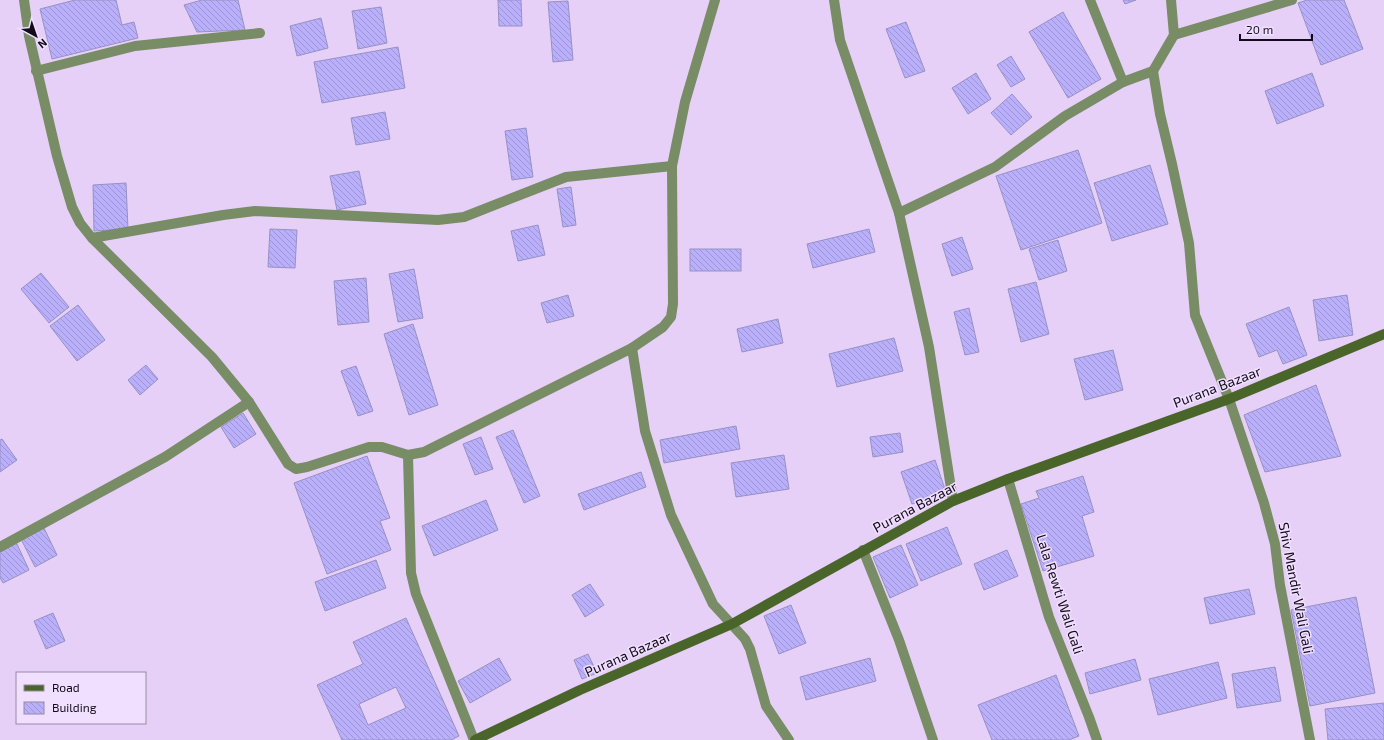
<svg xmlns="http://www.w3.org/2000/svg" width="1384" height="740" viewBox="0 0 1384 740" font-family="'Exo 2',sans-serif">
  <defs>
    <pattern id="building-back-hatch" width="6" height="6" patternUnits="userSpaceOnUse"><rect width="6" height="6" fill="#b9affb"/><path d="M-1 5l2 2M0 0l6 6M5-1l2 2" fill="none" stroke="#9e95d7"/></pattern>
  </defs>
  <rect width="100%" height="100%" fill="#e6d0f8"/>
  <g fill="url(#building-back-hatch)" stroke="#9791c3" fill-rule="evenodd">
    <path d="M 75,0 L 116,0 L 122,25 L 134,22 L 138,38 L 52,59 L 40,9 Z"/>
    <path d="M 202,0 L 238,0 L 245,30 L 197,32 L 184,5 Z"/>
    <path d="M 498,0 L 521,0 L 522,26 L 499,26 Z"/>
    <path d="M 1123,0 L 1136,0 L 1125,4 Z"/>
    <path d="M 1307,0 L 1344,0 L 1363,49 L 1321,65 L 1298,3 Z"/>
    <path d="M 568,1 L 573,60 L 553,62 L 548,2 Z"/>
    <path d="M 381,7 L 387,43 L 358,49 L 352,11 Z"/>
    <path d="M 1063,12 L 1101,79 L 1068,98 L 1029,32 Z"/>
    <path d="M 321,18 L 328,48 L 297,56 L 290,26 Z"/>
    <path d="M 906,22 L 925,71 L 905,78 L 886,29 Z"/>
    <path d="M 398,47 L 405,88 L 322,103 L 314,62 Z"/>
    <path d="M 1011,56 L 1025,79 L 1011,87 L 997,65 Z"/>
    <path d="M 976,73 L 991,99 L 968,114 L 952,88 Z"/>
    <path d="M 1312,73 L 1324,106 L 1277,124 L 1265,91 Z"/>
    <path d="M 1012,94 L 1032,117 L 1011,135 L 991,113 Z"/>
    <path d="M 385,112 L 390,139 L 356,145 L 351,118 Z"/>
    <path d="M 526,128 L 533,177 L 512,180 L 505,131 Z"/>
    <path d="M 1078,150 L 1102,223 L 1021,250 L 996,176 Z"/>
    <path d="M 1150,165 L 1168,224 L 1112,241 L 1094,183 Z"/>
    <path d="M 359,171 L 366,204 L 337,210 L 330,176 Z"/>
    <path d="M 126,183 L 128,229 L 94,231 L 93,185 Z"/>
    <path d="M 571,187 L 576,225 L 563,227 L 557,189 Z"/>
    <path d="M 538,225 L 545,255 L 518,261 L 511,231 Z"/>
    <path d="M 270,229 L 297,230 L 295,268 L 268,267 Z"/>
    <path d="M 869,229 L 875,252 L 813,268 L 807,244 Z"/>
    <path d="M 962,237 L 973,269 L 952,276 L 942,244 Z"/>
    <path d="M 1058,240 L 1067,271 L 1039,280 L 1029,249 Z"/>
    <rect x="690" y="249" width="51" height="22"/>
    <path d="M 414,269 L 423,318 L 398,322 L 389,274 Z"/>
    <path d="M 41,273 L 69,307 L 49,323 L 21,289 Z"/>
    <path d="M 366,278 L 369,322 L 338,325 L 334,281 Z"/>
    <path d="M 1036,282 L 1049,334 L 1021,342 L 1008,289 Z"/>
    <path d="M 568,295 L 574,316 L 547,323 L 541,303 Z"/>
    <path d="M 1347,295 L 1353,335 L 1319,341 L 1313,300 Z"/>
    <path d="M 78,305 L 105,340 L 77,361 L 50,326 Z"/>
    <path d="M 1289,307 L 1307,355 L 1283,364 L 1277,350 L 1259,357 L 1246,324 Z"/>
    <path d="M 969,308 L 979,352 L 965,355 L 954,312 Z"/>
    <path d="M 778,319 L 783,343 L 742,352 L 737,329 Z"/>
    <path d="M 413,324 L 438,405 L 409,415 L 384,334 Z"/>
    <path d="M 894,338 L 903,371 L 837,387 L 829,354 Z"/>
    <path d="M 1113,350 L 1123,390 L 1085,400 L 1074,359 Z"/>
    <path d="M 146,365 L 158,379 L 140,395 L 128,380 Z"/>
    <path d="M 356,366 L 373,411 L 358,416 L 341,371 Z"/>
    <path d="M 1316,385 L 1341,456 L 1265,472 L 1244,415 Z"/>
    <path d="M 243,413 L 256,434 L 234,448 L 221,427 Z"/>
    <path d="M 736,426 L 740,449 L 664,463 L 660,440 Z"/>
    <path d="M 513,430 L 540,496 L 524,503 L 496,437 Z"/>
    <path d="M 900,433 L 903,452 L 873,457 L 870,437 Z"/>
    <path d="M 481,437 L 493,469 L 475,475 L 463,444 Z"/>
    <path d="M 2,439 L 17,460 L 0,472 L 0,440 Z"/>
    <path d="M 784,455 L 789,489 L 736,497 L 731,463 Z"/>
    <path d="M 367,456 L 390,518 L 380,521 L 391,550 L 327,574 L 294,483 Z"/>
    <path d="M 935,460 L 946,492 L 912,504 L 901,472 Z"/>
    <path d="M 641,472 L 646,487 L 584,510 L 578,494 Z"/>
    <path d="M 1083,476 L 1094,512 L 1082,516 L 1094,556 L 1043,571 L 1021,504 L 1039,498 L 1036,491 Z"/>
    <path d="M 486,500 L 498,530 L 434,556 L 422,526 Z"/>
    <path d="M 43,526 L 57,555 L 35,567 L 20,537 Z"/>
    <path d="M 947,527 L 962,564 L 921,581 L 906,544 Z"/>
    <path d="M 16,542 L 29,570 L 3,583 L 0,578 L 0,550 Z"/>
    <path d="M 901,545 L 918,585 L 890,598 L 873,557 Z"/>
    <path d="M 1007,550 L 1018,576 L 984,590 L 974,564 Z"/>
    <path d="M 376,560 L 386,588 L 325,611 L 315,582 Z"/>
    <path d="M 590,584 L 604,605 L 585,617 L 572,595 Z"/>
    <path d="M 1249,589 L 1255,614 L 1210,624 L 1204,598 Z"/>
    <path d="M 1356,597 L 1375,693 L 1310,706 L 1291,610 Z"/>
    <path d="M 791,605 L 806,643 L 779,654 L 764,616 Z"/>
    <path d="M 53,613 L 65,641 L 46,649 L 34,621 Z"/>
    <path d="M 406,618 L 459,736 L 451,740 L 342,740 L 317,685 L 363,664 L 353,642 ZM 396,687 L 406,708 L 368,725 L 359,704 Z"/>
    <path d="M 588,654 L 597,673 L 582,679 L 574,660 Z"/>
    <path d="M 499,658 L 511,680 L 470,703 L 458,681 Z"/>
    <path d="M 870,658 L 876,681 L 806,700 L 800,677 Z"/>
    <path d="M 1135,659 L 1141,680 L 1090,694 L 1085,673 Z"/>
    <path d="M 1218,662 L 1227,698 L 1158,715 L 1149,679 Z"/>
    <path d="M 1275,667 L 1281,701 L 1237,708 L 1232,674 Z"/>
    <path d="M 1056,675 L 1079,736 L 1069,740 L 992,740 L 978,705 Z"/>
    <path d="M 1384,703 L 1384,740 L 1328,740 L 1325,709 Z"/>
  </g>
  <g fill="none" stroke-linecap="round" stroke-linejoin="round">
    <g stroke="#788c65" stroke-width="10">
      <path d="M 24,0 L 29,36 L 57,156 L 72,207 L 80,223 L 92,238 L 212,357 L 249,402 L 288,464 L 296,469 L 307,467 L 369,447 L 382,447 L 408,455 L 424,452 L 632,348 L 645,431 L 671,515 L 713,604 L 745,639 L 750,649 L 766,706 L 789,740"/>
      <path d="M 834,0 L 840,40 L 899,213 L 929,347 L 953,501"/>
      <path d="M 1090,0 L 1123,82"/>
      <path d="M 1174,35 L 1292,0"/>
      <path d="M 36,71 L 135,46 L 260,33"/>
      <path d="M 1153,71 L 1160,114 L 1172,164 L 1189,243 L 1195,315 L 1229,399 L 1264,503 L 1275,544 L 1280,585 L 1310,740"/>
      <path d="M 899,213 L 995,167 L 1065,116 L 1123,82 L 1153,71 L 1174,35 L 1171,0"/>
      <path d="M 92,238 L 223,215 L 255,211 L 438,220 L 464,217 L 566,177 L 672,166"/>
      <path d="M 632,348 L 663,327 L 671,317 L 673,304 L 672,166 L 685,102 L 715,0"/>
      <path d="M 408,455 L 411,573 L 416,594 L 474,740"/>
      <path d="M 1008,479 L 1049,617 L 1089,717 L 1097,740"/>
      <path d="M 0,547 L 165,457 L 249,402"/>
      <path d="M 863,550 L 899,640 L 933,740"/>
    </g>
    <path stroke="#4a652a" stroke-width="10" d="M 475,740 L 580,690 L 732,624 L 953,501 L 1008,479 L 1229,399 L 1384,334"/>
  </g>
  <g text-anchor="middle" stroke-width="3" stroke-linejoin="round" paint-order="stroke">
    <g font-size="14" fill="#130a1a" stroke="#f0dffe">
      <text transform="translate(1217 387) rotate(-21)" y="5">Purana Bazaar</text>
      <text transform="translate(915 507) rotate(-28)" y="5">Purana Bazaar</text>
      <text transform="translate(1296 588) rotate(79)" y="5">Shiv Mandir Wali Gali</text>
      <text transform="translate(1060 594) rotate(72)" y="5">Lala Rewti Wali Gali</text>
      <text transform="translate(628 654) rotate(-24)" y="5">Purana Bazaar</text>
    </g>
  </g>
  <rect x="16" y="672" width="130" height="52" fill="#f0dffe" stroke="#988aa3"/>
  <rect x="24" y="685" width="20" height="6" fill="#4a652a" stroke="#988aa3"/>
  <text x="52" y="692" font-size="12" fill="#130a1a">Road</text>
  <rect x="24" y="702" width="20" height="12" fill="url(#building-back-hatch)" stroke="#988aa3"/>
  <text x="52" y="712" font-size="12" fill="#130a1a">Building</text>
  <g transform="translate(36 36) rotate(140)" stroke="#f0dffe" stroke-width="3" paint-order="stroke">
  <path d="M0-3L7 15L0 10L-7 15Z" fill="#130a1a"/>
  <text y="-6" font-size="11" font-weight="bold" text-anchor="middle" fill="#130a1a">N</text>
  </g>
  <path d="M1240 34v6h72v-6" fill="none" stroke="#130a1a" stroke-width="2"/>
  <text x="1246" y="34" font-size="12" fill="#130a1a" stroke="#f0dffe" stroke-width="3" paint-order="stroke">20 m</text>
</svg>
